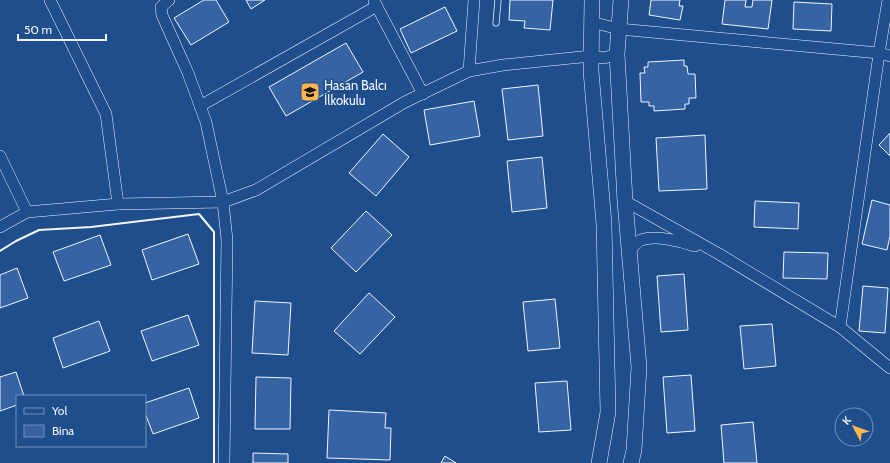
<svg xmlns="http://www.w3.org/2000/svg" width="890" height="463" viewBox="0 0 890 463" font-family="Cabin,sans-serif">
  <rect width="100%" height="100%" fill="#1f4e8c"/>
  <g fill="#3563a3" stroke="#f2f6ff">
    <path d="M 204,0 L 216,0 L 229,22 L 191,45 L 174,18 Z"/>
    <path d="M 246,0 L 265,0 L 251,9 Z"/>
    <path d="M 510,0 L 553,0 L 550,30 L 524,28 L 525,21 L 509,20 Z"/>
    <path d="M 651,0 L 680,0 L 679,6 L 683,6 L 680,20 L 649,15 Z"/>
    <path d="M 725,0 L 746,0 L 745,7 L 752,7 L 753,0 L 772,0 L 768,29 L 722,24 Z"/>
    <path d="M 794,2 L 832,4 L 831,31 L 793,29 Z"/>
    <path d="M 445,7 L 457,31 L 411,53 L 400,29 Z"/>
    <path d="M 346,43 L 363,72 L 286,116 L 269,87 Z"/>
    <path d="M 684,60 L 684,66 L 687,66 L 688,74 L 695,74 L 696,98 L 689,98 L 689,104 L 685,104 L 685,109 L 654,111 L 654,106 L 649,106 L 649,102 L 641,102 L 640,73 L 645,73 L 644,67 L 648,67 L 648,62 Z"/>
    <path d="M 538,85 L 543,136 L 508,140 L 502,89 Z"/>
    <path d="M 474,101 L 480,136 L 430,145 L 424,110 Z"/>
    <path d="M 890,133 L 890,156 L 879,145 Z"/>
    <path d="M 383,134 L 409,157 L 376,196 L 349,173 Z"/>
    <path d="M 705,135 L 707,189 L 659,191 L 656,138 Z"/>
    <path d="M 542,157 L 547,208 L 512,212 L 507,161 Z"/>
    <path d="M 872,200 L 890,205 L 890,236 L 887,250 L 862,244 Z"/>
    <path d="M 755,201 L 799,203 L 798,229 L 754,227 Z"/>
    <path d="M 366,211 L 392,235 L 356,272 L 331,248 Z"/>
    <path d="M 188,234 L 199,264 L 152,280 L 142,250 Z"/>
    <path d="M 100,235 L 111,265 L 64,281 L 53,252 Z"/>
    <path d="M 784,252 L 828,253 L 827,279 L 783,278 Z"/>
    <path d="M 17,268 L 28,298 L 0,308 L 0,275 Z"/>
    <path d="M 684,274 L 688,330 L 661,332 L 657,276 Z"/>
    <path d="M 863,286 L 888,288 L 885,333 L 859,331 Z"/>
    <path d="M 369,293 L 395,317 L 360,354 L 334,331 Z"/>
    <path d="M 555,299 L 560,348 L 528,351 L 523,302 Z"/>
    <path d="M 255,301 L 291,303 L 288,355 L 252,353 Z"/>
    <path d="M 188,315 L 199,345 L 152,361 L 141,331 Z"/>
    <path d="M 99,321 L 110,351 L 63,368 L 53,338 Z"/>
    <path d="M 772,324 L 776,366 L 744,369 L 740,326 Z"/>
    <path d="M 16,372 L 24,396 L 17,396 L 17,405 L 0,411 L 0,377 Z"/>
    <path d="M 691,375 L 695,431 L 667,433 L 663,377 Z"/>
    <path d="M 256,377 L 291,378 L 290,429 L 255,429 Z"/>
    <path d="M 567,381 L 571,430 L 539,432 L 535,383 Z"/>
    <path d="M 189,388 L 199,418 L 153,434 L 145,413 L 145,403 Z"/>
    <path d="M 329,410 L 386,413 L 385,428 L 391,428 L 390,460 L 327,458 Z"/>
    <path d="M 753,422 L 757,463 L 724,463 L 721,425 Z"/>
    <path d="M 253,453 L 288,454 L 288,463 L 253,463 Z"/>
    <path d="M 445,456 L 456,463 L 441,463 Z"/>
  </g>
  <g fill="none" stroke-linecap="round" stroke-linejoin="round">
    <defs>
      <path id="lane" d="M 496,23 L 498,0"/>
      <g id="street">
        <path d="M 50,0 L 106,114 L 118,204"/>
        <path d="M 169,0 L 161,7 L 162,15 L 188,73 L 206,122 L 223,202 L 227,240 L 224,463"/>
        <path d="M 374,1 L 423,94"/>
        <path d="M 592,26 L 599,24 L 619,29 L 879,53 L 890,56"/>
        <path d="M 469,71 L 474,0"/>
        <path d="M 200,106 L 377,6"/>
        <path d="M 0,156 L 27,212"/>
        <path d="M 625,201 L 719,254 L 840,327 L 890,368"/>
        <path d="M 0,227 L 27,212 L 118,204 L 223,202 L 256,190 L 405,102 L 469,71 L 503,65 L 591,56 L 604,58 L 617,54"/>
        <path d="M 629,251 C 632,248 637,242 641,240 C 655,235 681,241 695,246"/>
        <path d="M 840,327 L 880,47 L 888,0"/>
      </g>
      <g id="secondary">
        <path d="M 592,0 L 591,71 L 604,224 L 608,412 L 599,463"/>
        <path d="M 621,0 L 617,54 L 625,201 L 639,367 L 634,450 L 631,463"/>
      </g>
    </defs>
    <use href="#lane" stroke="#f2f6ff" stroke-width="7"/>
    <use href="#street" stroke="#f2f6ff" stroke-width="12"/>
    <use href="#secondary" stroke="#f2f6ff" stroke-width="16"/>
    <use href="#lane" stroke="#1f4e8c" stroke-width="5.5"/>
    <use href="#street" stroke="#1f4e8c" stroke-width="11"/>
    <use href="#secondary" stroke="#1f4e8c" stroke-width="15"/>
    <path stroke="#f2f6ff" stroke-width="2" d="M 0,251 L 16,241 L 39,230 L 91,227 L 199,214 L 214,232 L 214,463"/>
  </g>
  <defs>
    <symbol id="school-square" viewBox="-11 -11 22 22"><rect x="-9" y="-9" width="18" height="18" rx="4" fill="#ffb74d" stroke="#1f4e8c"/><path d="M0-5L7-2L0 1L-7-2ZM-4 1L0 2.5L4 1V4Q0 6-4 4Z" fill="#111"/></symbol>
  </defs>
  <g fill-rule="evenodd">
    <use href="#school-square" x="299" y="81" width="22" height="22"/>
  </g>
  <g text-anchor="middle" stroke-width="3" stroke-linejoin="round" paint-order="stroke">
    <g font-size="13" fill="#f2f6ff" stroke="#1f4e8c" text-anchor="start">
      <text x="324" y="90">Hasan Balcı<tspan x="324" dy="15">İlkokulu</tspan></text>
    </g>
  </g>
  <rect x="16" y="395" width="130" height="52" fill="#1f4e8c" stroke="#7391ba"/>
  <rect x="24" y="408" width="20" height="6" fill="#1f4e8c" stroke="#7391ba"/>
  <text x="52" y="415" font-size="12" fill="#f2f6ff">Yol</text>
  <rect x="24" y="425" width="20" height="12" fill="#3563a3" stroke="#7391ba"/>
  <text x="52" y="435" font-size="12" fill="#f2f6ff">Bina</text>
  <g transform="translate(854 427) rotate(311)"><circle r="19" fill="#1f4e8c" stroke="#7391ba"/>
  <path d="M0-3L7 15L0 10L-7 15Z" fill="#ffb74d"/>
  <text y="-6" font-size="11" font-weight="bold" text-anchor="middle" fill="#f2f6ff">K</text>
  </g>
  <path d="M18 34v6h88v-6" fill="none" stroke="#f2f6ff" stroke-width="2"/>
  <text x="24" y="34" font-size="12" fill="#f2f6ff" stroke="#1f4e8c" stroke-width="3" paint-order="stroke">50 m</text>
</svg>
